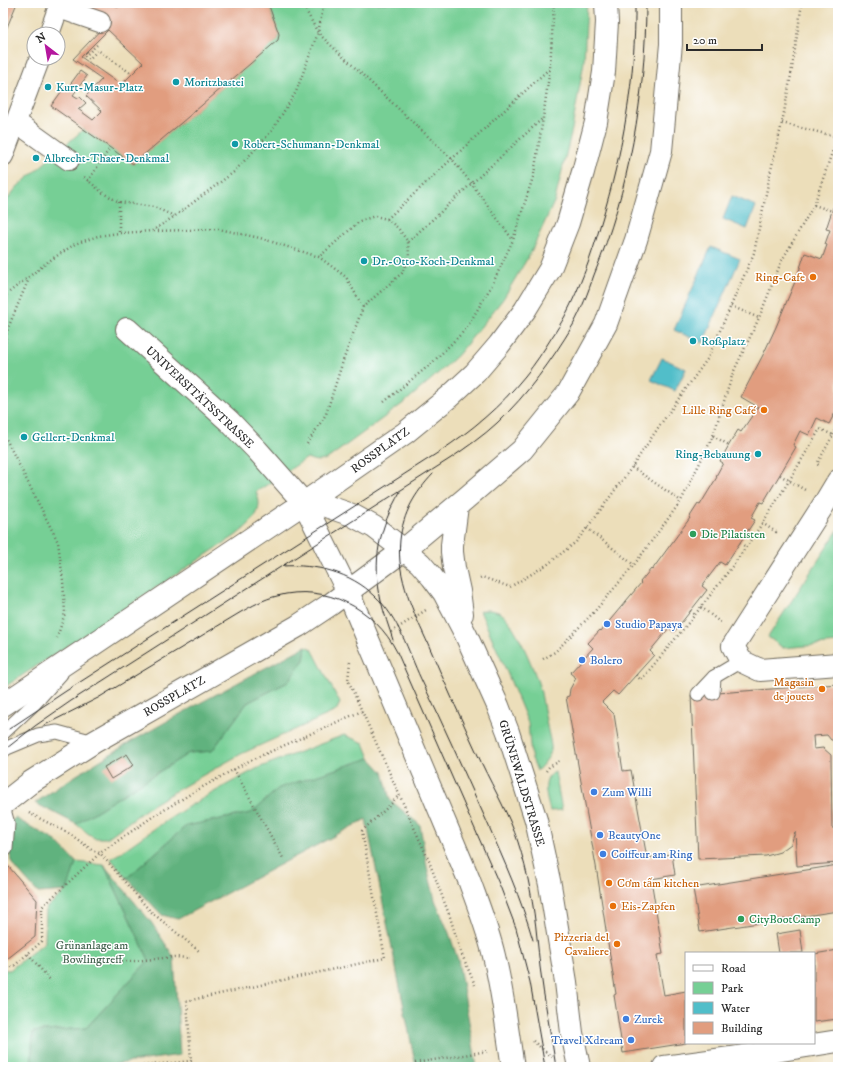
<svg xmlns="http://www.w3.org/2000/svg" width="841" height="1070" viewBox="0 0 841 1070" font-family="'IM FELL DW Pica',serif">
  <rect width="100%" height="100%" fill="#fff"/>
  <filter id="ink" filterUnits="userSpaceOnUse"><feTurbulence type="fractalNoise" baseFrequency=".025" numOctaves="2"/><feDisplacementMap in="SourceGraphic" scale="8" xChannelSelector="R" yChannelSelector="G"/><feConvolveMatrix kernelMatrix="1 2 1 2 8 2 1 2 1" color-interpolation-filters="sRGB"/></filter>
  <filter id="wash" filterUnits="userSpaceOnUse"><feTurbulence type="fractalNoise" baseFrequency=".012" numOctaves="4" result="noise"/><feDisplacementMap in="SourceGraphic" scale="16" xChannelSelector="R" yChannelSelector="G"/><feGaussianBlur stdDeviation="0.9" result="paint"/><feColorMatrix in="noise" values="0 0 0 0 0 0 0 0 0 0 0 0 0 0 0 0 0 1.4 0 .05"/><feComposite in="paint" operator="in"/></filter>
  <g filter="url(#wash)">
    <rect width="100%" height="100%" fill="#ecdeba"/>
    <g fill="#76cf95" stroke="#507d60">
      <path d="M 268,3 L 587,3 L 584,62 L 572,129 L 555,200 L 530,254 L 503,299 L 458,355 L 434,377 L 405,402 L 330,457 C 322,462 316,462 307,458 L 256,492 C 266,512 249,525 235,536 L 3,688 L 3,205 L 17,187 L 84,129 L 133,164 L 278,40 L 279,34 Z"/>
      <path d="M 838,530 L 838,643 L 783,648 L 768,637 Z"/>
      <path d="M 487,610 C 492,610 497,611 502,614 C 516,624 537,675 541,693 C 543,704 545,715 547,726 C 548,732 552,746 551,750 C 550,758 542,765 537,771 L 531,756 L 528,723 L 506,670 L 480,611 Z"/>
      <path d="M 306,646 L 312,649 L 340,703 L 336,711 L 241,754 L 198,778 L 153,804 L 107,838 L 94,838 L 76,824 L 189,753 L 212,751 L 247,703 L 288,682 L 304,660 Z"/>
      <path d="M 344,735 L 364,743 L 370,758 L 279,788 L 251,813 L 186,826 L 127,878 L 111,859 L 148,833 L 186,808 L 228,784 L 258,768 Z"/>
      <path d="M 555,772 L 562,810 L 550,811 C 547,799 540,779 555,772 Z"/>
      <path d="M 76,862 L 104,865 L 149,960 L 86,1028 L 33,1032 L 31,1067 L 3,1067 L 3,970 L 10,970 L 45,942 L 46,908 L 66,891 Z"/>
    </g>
    <g fill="#60b27e" stroke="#466e54">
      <path d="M 306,646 L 304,660 L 288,682 L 247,703 L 212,751 L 189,753 L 76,824 L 35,803 C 120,743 214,696 306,646 Z"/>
      <path d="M 370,758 L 383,772 L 390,800 L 420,825 L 427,867 L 435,900 L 449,933 L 458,960 L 477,1067 L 416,1067 L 366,819 L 178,919 L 162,915 L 127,878 L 186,826 L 251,813 L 279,788 Z"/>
      <path d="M 15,818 L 56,841 L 76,862 L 67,891 L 38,893 L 14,866 L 3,836 L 3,828 Z"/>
      <path d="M 104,865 L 151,922 L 174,957 L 180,1055 L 96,1067 L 31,1067 L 33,1032 L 86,1028 L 149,960 Z"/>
    </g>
    <g fill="#51bec9" stroke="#3e747a">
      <path d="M 732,196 L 756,206 L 747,229 L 723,219 Z"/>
      <path d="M 711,247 L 740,259 L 703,343 L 674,330 Z"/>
      <path d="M 662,358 L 686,369 L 675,391 L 651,380 Z"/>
    </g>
    <g id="blocks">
      <g fill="#e19d7f" fill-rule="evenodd">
        <path d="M 3,3 L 17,3 L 3,37 Z"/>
        <path d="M 94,3 L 268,3 L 279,34 L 278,40 L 133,164 L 51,106 L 64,88 L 66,90 L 80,71 L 87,76 L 73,95 L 78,98 L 80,97 L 86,103 L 79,109 L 79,108 L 78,109 L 93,120 L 102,111 L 86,96 L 102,79 L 73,59 L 106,24 L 89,9 ZM 108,30 L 143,63 L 121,85 L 81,57 Z"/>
        <path d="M 838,193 L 838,407 L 829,424 L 817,418 L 809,435 L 800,431 L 793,445 L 796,447 L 763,503 L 760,502 L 751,518 L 755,520 L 725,565 L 720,562 L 702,586 L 707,590 L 674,632 L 669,628 L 650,651 L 654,655 L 618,695 L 613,691 L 602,702 L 614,714 L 623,771 L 631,770 L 647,858 L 672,854 L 675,875 L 651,879 L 663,954 L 657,955 L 664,995 L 686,991 L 686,1043 L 623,1053 L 614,995 L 616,994 L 596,866 L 566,697 L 569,696 L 570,689 L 576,678 L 570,673 L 593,648 L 588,643 L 600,630 L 601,631 L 641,583 L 640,582 L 651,569 L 652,570 L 690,518 L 689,518 L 698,504 L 700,505 L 717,477 L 716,476 L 723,463 L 720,461 L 729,445 L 738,430 L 741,432 L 758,407 L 741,397 L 763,355 L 776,327 L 797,277 L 805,253 L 822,259 L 827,245 L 825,244 L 830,230 L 826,229 Z"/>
        <path d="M 838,684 L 838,740 L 831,740 L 827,735 L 813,736 L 814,749 L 823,748 L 831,755 L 832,828 L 838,828 L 838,863 L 797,866 L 795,832 L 791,844 L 780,852 L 766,856 L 698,859 L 691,695 Z"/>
        <path d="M 127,754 L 134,765 L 111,779 L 104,767 Z"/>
        <path d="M 838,865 L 838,911 L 700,932 L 693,888 Z"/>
        <path d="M 3,867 L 9,867 L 37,900 L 35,937 L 7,959 L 3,959 Z"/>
        <path d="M 800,930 L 803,953 L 779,953 L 776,934 Z"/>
        <path d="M 838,950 L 838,1019 L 814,1022 L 814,954 Z"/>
      </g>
    </g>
  </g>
  <g filter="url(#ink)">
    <use href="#blocks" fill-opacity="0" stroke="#6f6a5d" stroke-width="1"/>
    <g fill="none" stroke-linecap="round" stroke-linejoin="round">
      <defs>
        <g id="service">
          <path d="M 713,693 L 714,677"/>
          <path d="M 698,694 L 714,677 L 741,661"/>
          <path d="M 3,733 L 34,704 L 61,674"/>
          <path d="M 3,751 L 7,748 L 38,735 L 57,732 L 94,742"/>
          <path d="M 3,806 L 8,824 L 6,849 L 3,852"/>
        </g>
        <g id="pedestrian">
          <path d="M 59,8 L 100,22"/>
          <path d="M 49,34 L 60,3"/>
          <path d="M 16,122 L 69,160"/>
          <path d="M 3,156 L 40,58"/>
        </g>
        <g id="minor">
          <path d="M 127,329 L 229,421 L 257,450 L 304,503"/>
          <path d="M 838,481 L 826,501 L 733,646 L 741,661 L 760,670 L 838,664"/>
          <path d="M 664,1067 L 731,1058 L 838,1041"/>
        </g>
        <g id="secondary">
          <path d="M 304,503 L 326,506 L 352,515 L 374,527 L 404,550 L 420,563 L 432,577 L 444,593 L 466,635 L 498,706 L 508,732 L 536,820 L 550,885 L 566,982 L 572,1033 L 579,1067"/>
          <path d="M 304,503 L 348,592 L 469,880 C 478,905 488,930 494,956 C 503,992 507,1030 513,1067"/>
          <path d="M 457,506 L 452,545 L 452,552 L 454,568 L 459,591 L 462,614"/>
        </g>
        <g id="primary">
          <path d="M 3,705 L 304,503 L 405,433 L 449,397 L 475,373 L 499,345 L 525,310 L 550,269 L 568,223 L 583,172 L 596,122 L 604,72 L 607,22 L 606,3"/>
          <path d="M 3,804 L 31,782 L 94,742 L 298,626 L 331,604 L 400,553 L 465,499 L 522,450 L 568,393 L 606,324 L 636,240 L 661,151 L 671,44 L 671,3"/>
        </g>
      </defs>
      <use href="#service" stroke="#6f6a5d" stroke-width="15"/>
      <use href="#pedestrian" stroke="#6f6a5d" stroke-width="22"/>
      <use href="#minor" stroke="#6f6a5d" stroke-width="24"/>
      <use href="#secondary" stroke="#6f6a5d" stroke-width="24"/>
      <use href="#primary" stroke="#6f6a5d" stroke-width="24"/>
      <g stroke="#6f6a5d" stroke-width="2.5" stroke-dasharray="1 3" stroke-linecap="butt">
        <path d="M 302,3 L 318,33 L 452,159 L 471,183 L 513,240"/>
        <path d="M 117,7 L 121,3"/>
        <path d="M 97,45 L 85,56 L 89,59 L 98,50 L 132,74"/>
        <path d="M 782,123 L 838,137"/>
        <path d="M 84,177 L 103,193 L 119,202 L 154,207 L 174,216"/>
        <path d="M 88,181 L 110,148"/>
        <path d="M 119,202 L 119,233"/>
        <path d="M 814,205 L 832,211"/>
        <path d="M 387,219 L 550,68"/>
        <path d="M 154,231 L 219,229 L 260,238 L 319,257 L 346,277 L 363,307 L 402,273 L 409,257 L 408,242 L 398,228 L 387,219 L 375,216 L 360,221 L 319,257"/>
        <path d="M 408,242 L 543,118"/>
        <path d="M 3,297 L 49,261 L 75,244 L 98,236 L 119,233 L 152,231 L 175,216 L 234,172 L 271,132 L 296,92 L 318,33 L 324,3"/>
        <path d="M 731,306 L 759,318"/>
        <path d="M 3,354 L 8,328 L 30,276"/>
        <path d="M 384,402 L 432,363 L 466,329 L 492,285 L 513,240 L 534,174 L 543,118 L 550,68 L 554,3"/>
        <path d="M 833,417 L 838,419"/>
        <path d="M 3,428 L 5,437 L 58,542 L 63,580 L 65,613 L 57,638"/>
        <path d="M 833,435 L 838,425"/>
        <path d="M 713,436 L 729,445"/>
        <path d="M 307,444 L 326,414 L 343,361 L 363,307"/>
        <path d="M 632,467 L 681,501"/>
        <path d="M 780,475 L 805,490"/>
        <path d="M 762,523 L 776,532 L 776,531"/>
        <path d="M 587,528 L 634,565"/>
        <path d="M 740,543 L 746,547"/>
        <path d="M 480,578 L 482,577 L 510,587 L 548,564 L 576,542 L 587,528 L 632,467 L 660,425 L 708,358 L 754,253 L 770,174 L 782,123 L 791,75 L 802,3"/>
        <path d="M 701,607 L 721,623"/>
        <path d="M 690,611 L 695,615"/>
        <path d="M 391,632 L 426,610"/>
        <path d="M 543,659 L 555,652 L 594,612 L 634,565 L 681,501 L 713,436 L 733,373 L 759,318 L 781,262 L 814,205 L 838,135"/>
        <path d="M 350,662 L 348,680 L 429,861 L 450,917 L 460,950 L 475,985"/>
        <path d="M 636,675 L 641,680 C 677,637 713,594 746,547 C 773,509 796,469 820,429 L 833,435 L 817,464 L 820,466"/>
        <path d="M 234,769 L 284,860"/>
        <path d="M 546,771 L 549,767 L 562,760"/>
        <path d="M 29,813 L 70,834 L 92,850 L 100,853 L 150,911 L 199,951"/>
        <path d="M 28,954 L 51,981"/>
        <path d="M 74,962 L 134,961 L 174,957 L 190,958"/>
        <path d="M 3,966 L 13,967 L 42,941 L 42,907 L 100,853 L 151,818 L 192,793 L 249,761 L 362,711"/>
        <path d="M 533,1041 L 552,1057"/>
        <path d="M 415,1063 L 488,1051"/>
        <path d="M 131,1067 L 191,1061 L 187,1001 L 385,958 L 362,831 L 392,803 L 399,795"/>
      </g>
      <use href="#service" stroke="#fff" stroke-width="13"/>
      <use href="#pedestrian" stroke="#fff" stroke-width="20"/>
      <use href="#minor" stroke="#fff" stroke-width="22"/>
      <use href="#secondary" stroke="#fff" stroke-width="22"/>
      <use href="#primary" stroke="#fff" stroke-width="22"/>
      <g stroke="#2b2b2b" stroke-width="1">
        <path d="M 433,474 C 415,493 403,513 400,540 C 396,578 414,613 429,646 C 446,686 464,725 482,764 C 494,789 510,817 518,842 C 528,873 534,906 537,938 C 538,948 539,957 540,967 C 544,1000 551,1034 556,1067"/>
        <path d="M 283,566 C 316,564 350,572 375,596 C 399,618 408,651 421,679 C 444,726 465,774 487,822 C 504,861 521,898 533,940"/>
        <path d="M 393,640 C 389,627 384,614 381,601 C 372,560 379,528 400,492"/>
        <path d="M 43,726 L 98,698 L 241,612 C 252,606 264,599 277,596 C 325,583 375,608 397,652 L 500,886 L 516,928 L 530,982 L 545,1067"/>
        <path d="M 9,729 L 66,691 L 439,452 C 472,430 500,407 525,376 C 535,364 544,350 552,337 C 557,330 561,323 565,316 C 580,287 592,255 601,223 C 623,152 636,77 635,3"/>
        <path d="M 7,748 L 35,726 L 71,701 L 451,458 C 467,447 483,436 497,423 C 527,395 552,360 573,325 C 582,309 588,292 594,275 C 629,190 646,95 646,3"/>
      </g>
    </g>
  </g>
  <g fill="#0f9aa8" stroke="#fff" stroke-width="1.5">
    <circle cx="176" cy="82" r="4"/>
    <circle cx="48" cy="87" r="4"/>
    <circle cx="235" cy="144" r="4"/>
    <circle cx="36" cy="158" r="4"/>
    <circle cx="364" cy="261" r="4"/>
    <circle cx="693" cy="341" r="4"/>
    <circle cx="24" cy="437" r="4"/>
    <circle cx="758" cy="454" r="4"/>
  </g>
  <g fill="#e8710a" stroke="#fff" stroke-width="1.5">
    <circle cx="813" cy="277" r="4"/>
    <circle cx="764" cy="410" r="4"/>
    <circle cx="822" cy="689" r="4"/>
    <circle cx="609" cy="883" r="4"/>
    <circle cx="613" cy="906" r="4"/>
    <circle cx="617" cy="944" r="4"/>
  </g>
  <g fill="#2e9e5b" stroke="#fff" stroke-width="1.5">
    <circle cx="693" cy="534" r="4"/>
    <circle cx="741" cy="919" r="4"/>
  </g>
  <g fill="#3f7fe0" stroke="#fff" stroke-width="1.5">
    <circle cx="607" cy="624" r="4"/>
    <circle cx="582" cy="660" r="4"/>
    <circle cx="594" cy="792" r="4"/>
    <circle cx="600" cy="835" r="4"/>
    <circle cx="603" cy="854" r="4"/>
    <circle cx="626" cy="1019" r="4"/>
    <circle cx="631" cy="1040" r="4"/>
  </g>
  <g text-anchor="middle" stroke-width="3" stroke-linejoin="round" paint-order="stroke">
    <g font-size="12" fill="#0d838f" stroke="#fff" text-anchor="start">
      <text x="184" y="86">Moritzbastei</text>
      <text x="56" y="91">Kurt-Masur-Platz</text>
      <text x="243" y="148">Robert-Schumann-Denkmal</text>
      <text x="44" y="162">Albrecht-Thaer-Denkmal</text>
      <text x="372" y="265">Dr.-Otto-Koch-Denkmal</text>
      <text x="701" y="345">Roßplatz</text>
      <text x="32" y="441">Gellert-Denkmal</text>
      <text x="750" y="458" text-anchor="end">Ring-Bebauung</text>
    </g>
    <g font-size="12" fill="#c56008" stroke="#fff" text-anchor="end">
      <text x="805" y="281">Ring-Cafe</text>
      <text x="756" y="414">Lille Ring Café</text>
      <text x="814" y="686">Magasin<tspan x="814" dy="14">de jouets</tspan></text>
      <text x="617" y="887" text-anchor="start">Cơm tấm kitchen</text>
      <text x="621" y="910" text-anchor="start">Eis-Zapfen</text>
      <text x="609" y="941">Pizzeria del<tspan x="609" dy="14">Cavaliere</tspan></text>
    </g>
    <g font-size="12" fill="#2b2b2b" stroke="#fff">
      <text transform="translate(200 397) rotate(43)" y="4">UNIVERSITÄTSSTRASSE</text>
      <text transform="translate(380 450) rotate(-36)" y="4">ROSSPLATZ</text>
      <text transform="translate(174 696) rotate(-30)" y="4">ROSSPLATZ</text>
      <text transform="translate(522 783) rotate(73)" y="4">GRÜNEWALDSTRASSE</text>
    </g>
    <g font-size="12" fill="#27864d" stroke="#fff" text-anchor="start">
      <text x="701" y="538">Die Pilatisten</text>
      <text x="749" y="923">CityBootCamp</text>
    </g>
    <g font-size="12" fill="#366cbe" stroke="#fff" text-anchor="start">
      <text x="615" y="628">Studio Papaya</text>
      <text x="590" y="664">Bolero</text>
      <text x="602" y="796">Zum Willi</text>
      <text x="608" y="839">BeautyOne</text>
      <text x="611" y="858">Coiffeur am Ring</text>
      <text x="634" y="1023">Zurek</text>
      <text x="623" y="1044" text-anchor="end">Travel Xdream</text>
    </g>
    <g font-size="12" fill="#456450" stroke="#fff">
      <text x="92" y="949">Grünanlage am<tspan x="92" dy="14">Bowlingtreff</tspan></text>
    </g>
  </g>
  <rect width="841" height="1070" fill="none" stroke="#fff" stroke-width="16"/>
  <rect x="685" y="952" width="130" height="92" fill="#ffffff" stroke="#aaaaaa"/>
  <rect x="693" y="965" width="20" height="6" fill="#ffffff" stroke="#aaaaaa"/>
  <text x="721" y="972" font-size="12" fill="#2b2b2b">Road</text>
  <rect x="693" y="982" width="20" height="12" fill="#76cf95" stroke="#aaaaaa"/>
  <text x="721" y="992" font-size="12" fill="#2b2b2b">Park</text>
  <rect x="693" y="1002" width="20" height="12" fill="#51bec9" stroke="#aaaaaa"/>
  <text x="721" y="1012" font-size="12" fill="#2b2b2b">Water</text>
  <rect x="693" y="1022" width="20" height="12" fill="#e19d7f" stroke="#aaaaaa"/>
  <text x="721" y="1032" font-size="12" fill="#2b2b2b">Building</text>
  <g transform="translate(46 46) rotate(329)"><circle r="19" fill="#ffffff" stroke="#aaaaaa"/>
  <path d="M0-3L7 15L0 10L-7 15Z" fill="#b5179e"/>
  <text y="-6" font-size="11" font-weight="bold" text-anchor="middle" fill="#2b2b2b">N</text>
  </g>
  <path d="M687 44v6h75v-6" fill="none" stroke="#2b2b2b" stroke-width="2"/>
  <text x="693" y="44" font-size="12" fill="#2b2b2b" stroke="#ffffff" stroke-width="3" paint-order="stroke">20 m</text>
</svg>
